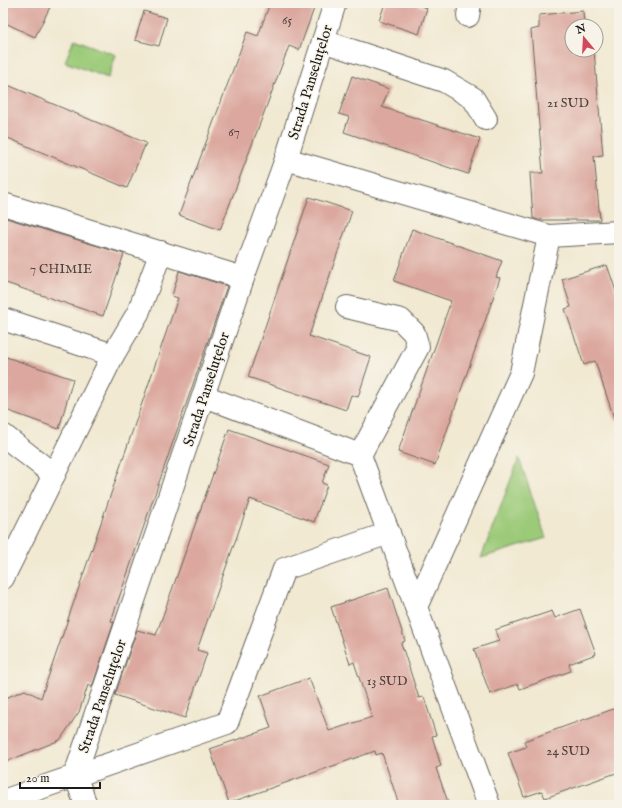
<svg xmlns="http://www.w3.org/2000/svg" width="622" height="808" viewBox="0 0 622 808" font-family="'IM FELL English',serif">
  <rect width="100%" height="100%" fill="#f7f3e8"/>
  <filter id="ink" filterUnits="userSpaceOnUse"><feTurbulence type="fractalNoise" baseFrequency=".025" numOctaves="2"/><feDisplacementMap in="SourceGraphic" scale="8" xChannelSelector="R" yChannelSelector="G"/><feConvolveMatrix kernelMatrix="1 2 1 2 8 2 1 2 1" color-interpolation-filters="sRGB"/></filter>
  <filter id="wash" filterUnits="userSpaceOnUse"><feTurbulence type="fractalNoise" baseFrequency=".012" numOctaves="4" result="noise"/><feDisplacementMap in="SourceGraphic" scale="16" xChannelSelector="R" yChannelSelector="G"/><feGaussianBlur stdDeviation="0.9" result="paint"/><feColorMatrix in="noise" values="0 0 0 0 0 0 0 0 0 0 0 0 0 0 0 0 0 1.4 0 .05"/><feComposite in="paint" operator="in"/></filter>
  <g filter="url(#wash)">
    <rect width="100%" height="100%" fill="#f1e9d2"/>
    <g fill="#9bca78" stroke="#5c734a">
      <path d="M 74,39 L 116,55 L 108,78 L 65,62 Z"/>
      <path d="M 519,458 L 546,538 L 481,558 Z"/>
    </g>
    <g id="blocks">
      <g fill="#dba79e">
        <path d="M 3,3 L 52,3 L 35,37 L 3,22 Z"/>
        <path d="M 270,3 L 316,3 L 299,50 L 289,46 L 220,230 L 179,215 L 247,32 L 258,36 Z"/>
        <path d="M 385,3 L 411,3 L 427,8 L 419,34 L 379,21 Z"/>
        <path d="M 144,11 L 167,18 L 159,46 L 135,40 Z"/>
        <path d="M 583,11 L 584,26 L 572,26 L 572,50 L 594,50 L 603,155 L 594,156 L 600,220 L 538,220 L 533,218 L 530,173 L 543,173 L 531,30 L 539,28 L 539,15 Z"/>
        <path d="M 352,76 L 389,89 L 382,107 L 480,139 L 468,174 L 344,132 L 349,117 L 339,114 Z"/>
        <path d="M 3,83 L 146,143 L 127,188 L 3,136 Z"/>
        <path d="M 309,197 L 352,211 L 309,336 L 371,357 L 358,397 L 351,395 L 346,410 L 248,377 Z"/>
        <path d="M 3,217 L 124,254 L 103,316 L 3,282 Z"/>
        <path d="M 412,229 L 502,261 L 496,277 L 500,278 L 435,465 L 398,452 L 451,301 L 394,281 Z"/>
        <path d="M 607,265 L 619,300 L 619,421 L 615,421 L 595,361 L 584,365 L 565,309 L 571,307 L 562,279 Z"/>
        <path d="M 179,271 L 227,286 L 111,621 L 114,622 L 92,687 L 88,685 L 79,712 L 60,740 L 3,763 L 3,699 L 25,690 L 41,698 L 178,298 L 172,296 Z"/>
        <path d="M 3,356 L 73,379 L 59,429 L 3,409 Z"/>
        <path d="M 229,429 L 329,464 L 322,483 L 327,485 L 314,522 L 250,499 L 197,650 L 207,653 L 185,718 L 115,695 L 137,630 L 156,635 Z"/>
        <path d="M 388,588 L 405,641 L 401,643 L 419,698 L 424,697 L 436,735 L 432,736 L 441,766 L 436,768 L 449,805 L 399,805 L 382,753 L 376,755 L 375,751 L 229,803 L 210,749 L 271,728 L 260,696 L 309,678 L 329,731 L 372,717 L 354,662 L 350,664 L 331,607 Z"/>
        <path d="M 580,609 L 596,654 L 569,664 L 571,671 L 520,689 L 518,684 L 490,694 L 474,649 L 499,641 L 495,630 L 552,611 L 555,618 Z"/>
        <path d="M 619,707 L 619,772 L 545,798 L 542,791 L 524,797 L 508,753 L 526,747 L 524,741 Z"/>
      </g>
    </g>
  </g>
  <g filter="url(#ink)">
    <use href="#blocks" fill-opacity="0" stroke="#67645c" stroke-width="1"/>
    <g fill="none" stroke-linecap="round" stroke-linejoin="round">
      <defs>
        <g id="minor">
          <path d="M 468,16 L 470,3"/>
          <path d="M 323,41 L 444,81 L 473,98 L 486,119"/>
          <path d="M 286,159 L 549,236 L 619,232"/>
          <path d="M 3,204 L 243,278"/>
          <path d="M 347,307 L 401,320 L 414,333 L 418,347 L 360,455 L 489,805"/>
          <path d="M 3,319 L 113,355 L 138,313 L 161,252"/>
          <path d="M 204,396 L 360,455"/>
          <path d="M 3,435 L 54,475"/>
          <path d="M 3,578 L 113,355"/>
          <path d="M 416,607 L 521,373 L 549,236"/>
          <path d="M 75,775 L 243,278 L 286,159 L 335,3"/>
          <path d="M 75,775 L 86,805"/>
          <path d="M 3,801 L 227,723 L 284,569 L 389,533"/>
        </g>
      </defs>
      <use href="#minor" stroke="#67645c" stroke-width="24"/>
      <use href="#minor" stroke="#fff" stroke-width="22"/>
    </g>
  </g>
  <g text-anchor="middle" stroke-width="3" stroke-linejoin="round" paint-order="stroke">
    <g font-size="13" fill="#4c3f3c">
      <text x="287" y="24">65</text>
      <text x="568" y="107">21 SUD</text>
      <text x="234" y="136">67</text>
      <text x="61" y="273">7 CHIMIE</text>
      <text x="387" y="685">13 SUD</text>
      <text x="568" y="755">24 SUD</text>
    </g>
    <g font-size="15" fill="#1c1c1c" stroke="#f7f3e8">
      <text transform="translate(310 82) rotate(-73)" y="5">Strada Panseluțelor</text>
      <text transform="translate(206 389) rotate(-72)" y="5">Strada Panseluțelor</text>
      <text transform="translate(102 696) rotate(-71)" y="5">Strada Panseluțelor</text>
    </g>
  </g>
  <rect width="622" height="808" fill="none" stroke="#f7f3e8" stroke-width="16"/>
  <g transform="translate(584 38) rotate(342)"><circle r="19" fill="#f7f3e8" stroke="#9f9d96"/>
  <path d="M0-3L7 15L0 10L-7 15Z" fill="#d1495b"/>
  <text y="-6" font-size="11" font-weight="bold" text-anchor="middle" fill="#1c1c1c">N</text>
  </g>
  <path d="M20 782v6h80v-6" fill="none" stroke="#1c1c1c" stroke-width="2"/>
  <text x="26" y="782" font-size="12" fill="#1c1c1c" stroke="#f7f3e8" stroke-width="3" paint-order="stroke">20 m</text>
</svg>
